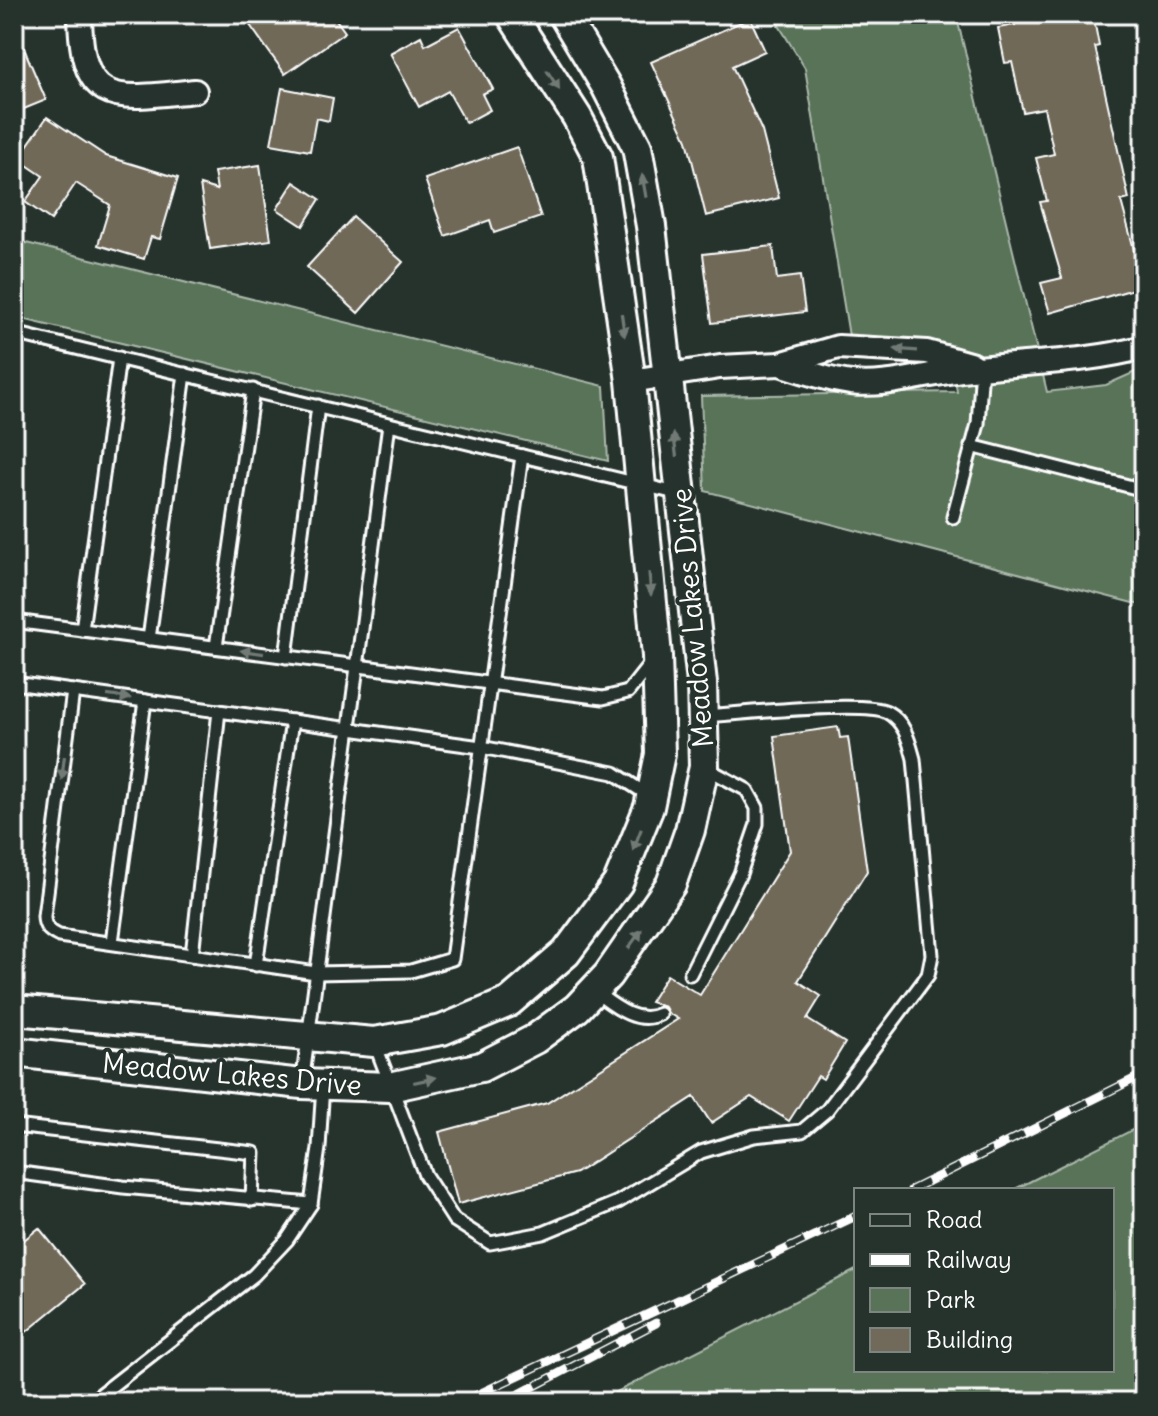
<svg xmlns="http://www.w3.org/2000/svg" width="1158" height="1416" viewBox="0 0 1158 1416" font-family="Delius,sans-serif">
  <rect width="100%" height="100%" fill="#26332d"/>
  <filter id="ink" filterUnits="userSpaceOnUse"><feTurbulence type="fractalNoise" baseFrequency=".0125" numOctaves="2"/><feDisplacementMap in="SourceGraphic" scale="16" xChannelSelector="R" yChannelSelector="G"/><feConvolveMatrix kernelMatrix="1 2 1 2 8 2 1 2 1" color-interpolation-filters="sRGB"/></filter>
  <g filter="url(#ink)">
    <g fill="#597359" stroke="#acb9ac" stroke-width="2">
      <path d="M 772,14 L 956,14 L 1047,392 L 1106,385 L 1144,368 L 1144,606 L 705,491 L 701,396 L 957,392 L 950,345 L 849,336 L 805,68 Z"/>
      <path d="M 14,240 L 604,386 L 608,461 L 14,317 Z"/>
      <path d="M 1144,1124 L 1144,1402 L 597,1402 L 856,1270 L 856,1370 L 1112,1370 L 1112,1190 L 1013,1190 Z"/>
    </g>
    <g fill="#716959" stroke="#fff" stroke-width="2">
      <path d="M 242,14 L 302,14 L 310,24 L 324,14 L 332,14 L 345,32 L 285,74 Z"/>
      <path d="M 1013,14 L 1058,14 L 1059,20 L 1093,14 L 1099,46 L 1095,47 L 1129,199 L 1121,201 L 1144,286 L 1050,313 L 1041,283 L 1062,278 L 1040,202 L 1047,201 L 1036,158 L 1054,154 L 1044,108 L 1023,112 L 1012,62 L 1005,63 L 998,28 L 1015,25 Z"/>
      <path d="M 750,18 L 765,51 L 732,66 L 762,131 L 779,198 L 706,216 L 687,140 L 651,62 Z"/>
      <path d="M 14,25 L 46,100 L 14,113 Z"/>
      <path d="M 459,27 L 493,89 L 482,94 L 490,110 L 466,123 L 448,91 L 419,107 L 390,53 L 421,36 L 425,45 Z"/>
      <path d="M 282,88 L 333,98 L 329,121 L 316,118 L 310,151 L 271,144 Z"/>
      <path d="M 47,117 L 106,156 L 178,178 L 160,239 L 151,237 L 144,259 L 98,245 L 110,205 L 76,183 L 51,220 L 25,202 L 43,176 L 18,159 Z"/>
      <path d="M 517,147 L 541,217 L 494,233 L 490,220 L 445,236 L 425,179 Z"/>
      <path d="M 260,165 L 271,240 L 210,249 L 200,185 L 217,190 L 214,172 Z"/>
      <path d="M 294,182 L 320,199 L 303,226 L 277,209 Z"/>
      <path d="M 353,217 L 403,262 L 358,313 L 307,267 Z"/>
      <path d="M 773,246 L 777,279 L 800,276 L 805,312 L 712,323 L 703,254 Z"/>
      <path d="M 838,727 L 840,738 L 848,737 L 867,871 L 798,981 L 821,996 L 807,1019 L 845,1043 L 823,1079 L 818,1076 L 789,1121 L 751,1097 L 711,1123 L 694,1097 L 576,1173 L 458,1204 L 439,1132 L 547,1103 L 678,1019 L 668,1013 L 665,1007 L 650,1002 L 667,975 L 700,995 L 790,851 L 774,736 Z"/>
      <path d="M 39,1228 L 85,1284 L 14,1342 L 14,1248 Z"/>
    </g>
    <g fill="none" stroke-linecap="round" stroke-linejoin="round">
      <defs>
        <g id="service">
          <path d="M 14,333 L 389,424 L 302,1084"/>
          <path d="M 389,424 L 680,494"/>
          <path d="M 971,446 L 1144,490"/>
          <path d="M 953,517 L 978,424 L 982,367"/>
          <path d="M 14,621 L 603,698 L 628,692 L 651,663"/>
          <path d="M 82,630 L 119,358"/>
          <path d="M 149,639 L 185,374"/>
          <path d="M 216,647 L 253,390"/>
          <path d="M 286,657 L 318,406"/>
          <path d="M 14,683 L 481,747 L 614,773 L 651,797"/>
          <path d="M 73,691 L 44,916 C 44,927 49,931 59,936 L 316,973 L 411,971 L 452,959 L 522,456"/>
          <path d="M 112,942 L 145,701"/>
          <path d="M 192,955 L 219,711"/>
          <path d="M 256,965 L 292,721"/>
          <path d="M 690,974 L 740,874 L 757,824 L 757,808 L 747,790 L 706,768"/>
          <path d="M 594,991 C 612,1004 636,1026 660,1014"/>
          <path d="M 375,1044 L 425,1175 L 454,1220 L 490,1243 L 543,1233 L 618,1202 L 701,1152 L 754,1136 L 802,1131 L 827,1110 L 928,975 L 932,955 L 914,759 C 909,741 905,722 887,712 C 866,700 736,714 704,716"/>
          <path d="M 14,1126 L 254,1153 L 252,1200"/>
          <path d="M 14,1172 L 123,1187 L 311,1204"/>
          <path d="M 14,1399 L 19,1402"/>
          <path d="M 91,1402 L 254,1275 L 287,1240 L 311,1204 L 319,1148 L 323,1085"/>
        </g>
        <g id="minor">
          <path d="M 80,14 C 81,110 117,99 195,91"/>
          <path d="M 780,364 C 803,371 827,380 851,383 C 885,387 922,375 955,371 C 1018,362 1082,364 1144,347"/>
          <path d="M 631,381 L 720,367 L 780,364 L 838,347 L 927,352 L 973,365"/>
        </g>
        <g id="tertiary">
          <path d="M 14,1010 L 374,1042 L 442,1030 L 509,1002 L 566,953 L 618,883 L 649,807 L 660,754 L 657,656 L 631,381 L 598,157 L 577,117 L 511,14"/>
          <path d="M 14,1052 L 302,1084 L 390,1087 L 481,1067 L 535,1039 L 577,1008 L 608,975 L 671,884 L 690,830 L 704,767 L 702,683 L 651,226 L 637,147 L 606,86 L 563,14"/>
        </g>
      </defs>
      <use href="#service" stroke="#fff" stroke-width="17"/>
      <use href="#minor" stroke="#fff" stroke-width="28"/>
      <use href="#tertiary" stroke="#fff" stroke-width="34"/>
      <use href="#service" stroke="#26332d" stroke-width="11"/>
      <use href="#minor" stroke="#26332d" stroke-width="22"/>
      <use href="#tertiary" stroke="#26332d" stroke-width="28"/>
      <defs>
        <g id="rail">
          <path d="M 911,1190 L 1144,1074"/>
          <path d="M 462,1402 L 856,1216"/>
          <path d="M 504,1402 L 656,1323"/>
        </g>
      </defs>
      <use href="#rail" stroke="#fff" stroke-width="9"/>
      <use href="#rail" stroke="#26332d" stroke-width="6" stroke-dasharray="18" stroke-linecap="butt"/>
    </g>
    <defs><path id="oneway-solid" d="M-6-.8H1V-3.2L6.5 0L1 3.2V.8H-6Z" transform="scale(2)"/></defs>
    <g fill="#727a76">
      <use href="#oneway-solid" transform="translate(553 80) rotate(57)"/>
      <use href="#oneway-solid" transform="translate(644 186) rotate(-100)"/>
      <use href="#oneway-solid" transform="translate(623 325) rotate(82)"/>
      <use href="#oneway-solid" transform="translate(906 350) rotate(-176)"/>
      <use href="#oneway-solid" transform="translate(675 445) rotate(-97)"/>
      <use href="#oneway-solid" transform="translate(650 584) rotate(85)"/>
      <use href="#oneway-solid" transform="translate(252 652) rotate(-172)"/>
      <use href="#oneway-solid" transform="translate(119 697) rotate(8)"/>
      <use href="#oneway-solid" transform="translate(63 768) rotate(97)"/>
      <use href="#oneway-solid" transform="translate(637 840) rotate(111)"/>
      <use href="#oneway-solid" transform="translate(635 939) rotate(-54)"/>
      <use href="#oneway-solid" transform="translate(425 1080) rotate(-12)"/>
    </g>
  </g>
  <g text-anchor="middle" stroke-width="8" stroke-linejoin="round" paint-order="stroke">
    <g font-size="28" fill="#fff" stroke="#26332d">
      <text transform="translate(692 618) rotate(-95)" y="10">Meadow Lakes Drive</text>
      <text transform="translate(232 1074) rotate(5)" y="10">Meadow Lakes Drive</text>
    </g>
  </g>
  <rect width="1158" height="1416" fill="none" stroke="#26332d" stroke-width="48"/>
  <rect x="24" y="24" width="1110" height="1368" fill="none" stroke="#fff" stroke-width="3" filter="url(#ink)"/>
  <rect x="854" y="1188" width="260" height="184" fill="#26332d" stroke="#7d8581" stroke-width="2"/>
  <rect x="870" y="1214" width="40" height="12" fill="#26332d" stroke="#7d8581" stroke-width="2"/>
  <text x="926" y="1228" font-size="24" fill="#ffffff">Road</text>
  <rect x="870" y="1254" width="40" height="12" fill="#ffffff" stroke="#7d8581" stroke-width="2"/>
  <text x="926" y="1268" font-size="24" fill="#ffffff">Railway</text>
  <rect x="870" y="1288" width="40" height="24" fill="#597359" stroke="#7d8581" stroke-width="2"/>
  <text x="926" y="1308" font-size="24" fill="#ffffff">Park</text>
  <rect x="870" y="1328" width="40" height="24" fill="#716959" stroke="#7d8581" stroke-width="2"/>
  <text x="926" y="1348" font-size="24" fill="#ffffff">Building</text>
</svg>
